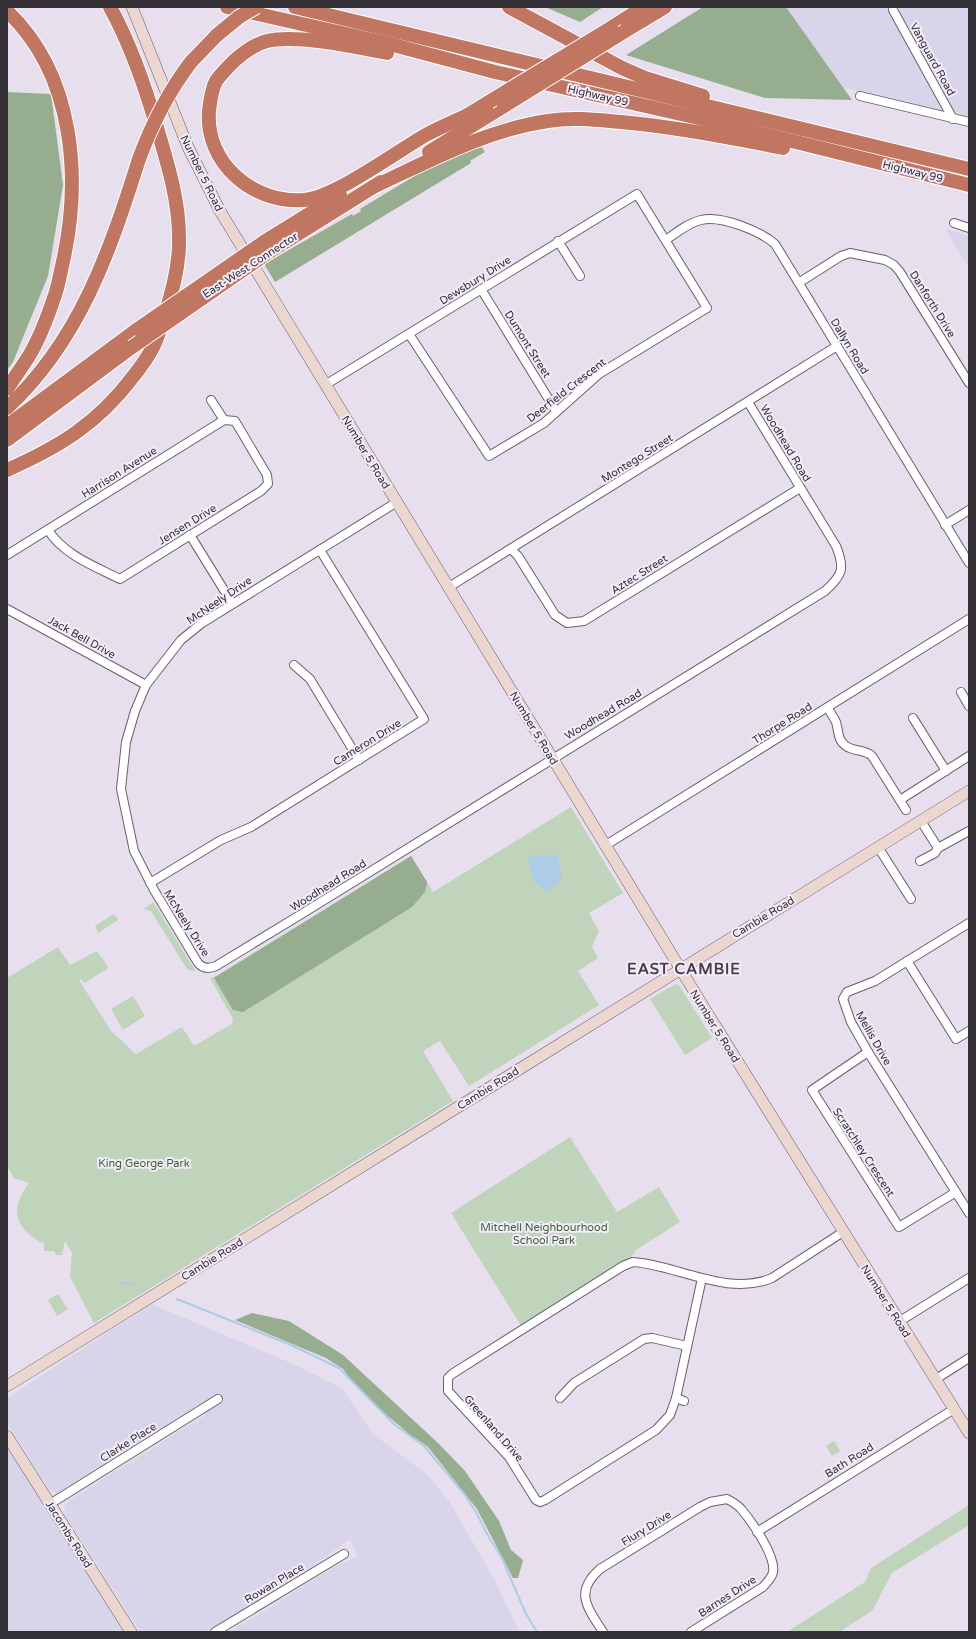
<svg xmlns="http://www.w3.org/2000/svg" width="976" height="1639" viewBox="0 0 976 1639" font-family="'Varela Round',sans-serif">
  <rect width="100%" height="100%" fill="#e7dfed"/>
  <g fill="#d8d5eb">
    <path d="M 786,7 L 969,7 L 969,117 L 844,88 Z"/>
    <path d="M 945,229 L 969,236 L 969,268 Z"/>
    <path d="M 151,1304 L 291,1363 L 342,1388 L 373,1434 L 428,1475 L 449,1501 L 496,1582 L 519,1632 L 230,1632 L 334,1567 L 357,1557 L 350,1539 L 326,1557 L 207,1632 L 140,1632 L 65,1515 L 64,1508 L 68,1501 L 205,1415 L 201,1403 L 57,1493 L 49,1489 L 7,1423 L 7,1398 Z"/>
    <path d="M 7,1446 L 126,1632 L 7,1632 Z"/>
  </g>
  <g fill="#bfd4ba">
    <path d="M 571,807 L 623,893 L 589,913 L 599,931 L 592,947 L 598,958 L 578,971 L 599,1005 L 469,1086 L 440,1041 L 423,1051 L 453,1101 L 94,1323 L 70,1277 L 72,1253 L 65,1241 L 62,1255 L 56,1255 L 54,1251 L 44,1251 L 44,1241 L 42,1243 C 15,1228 9,1209 29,1183 L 14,1178 L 7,1166 L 7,978 L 58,947 L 70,965 L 97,951 L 108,967 L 107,969 L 84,983 L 81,979 L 79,980 L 111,1031 L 136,1054 L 182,1027 L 194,1046 L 232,1024 L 233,1019 L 210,978 L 214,977 L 411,856 L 433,892 Z"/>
    <path d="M 153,902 L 195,970 L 194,972 L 187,969 L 151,911 L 144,909 Z"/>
    <path d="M 112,915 L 115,915 L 118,920 L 98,933 L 95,926 Z"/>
    <path d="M 676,984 L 679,985 L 712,1038 L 685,1055 L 650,999 Z"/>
    <path d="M 133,996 L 145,1016 L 123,1030 L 111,1009 Z"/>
    <path d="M 570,1137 L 617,1212 L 659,1187 L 680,1222 L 636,1250 L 629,1260 L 522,1327 L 451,1213 Z"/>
    <path d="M 58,1294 L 68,1309 L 57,1316 L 48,1300 Z"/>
    <path d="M 834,1441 L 840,1451 L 832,1456 L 826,1446 Z"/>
    <path d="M 969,1505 L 969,1525 L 892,1573 L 872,1611 L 839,1632 L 787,1632 L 865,1582 L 871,1568 Z"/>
  </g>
  <g fill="#96ad90">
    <path d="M 545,7 L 603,7 L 580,22 Z"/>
    <path d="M 703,7 L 786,7 L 852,100 L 765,98 L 626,55 Z"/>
    <path d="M 7,92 L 51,94 L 63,185 L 48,276 L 13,362 L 7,370 Z"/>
    <path d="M 481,146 L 485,152 L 470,161 L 471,163 L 275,282 L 264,264 L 352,214 L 353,216 L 361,211 L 360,209 L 421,172 Z"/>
    <path d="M 411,856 L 427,882 L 425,892 L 412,907 L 243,1012 L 233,1010 L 214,978 Z"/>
    <path d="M 252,1313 L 289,1321 L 343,1355 L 438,1443 L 465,1471 L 499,1521 L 511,1550 L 523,1560 L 518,1578 L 513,1578 L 477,1509 L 428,1447 L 409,1434 L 382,1411 L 352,1381 L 343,1369 L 326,1358 L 235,1320 Z"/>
  </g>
  <path fill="#adcce5" d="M 528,855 L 558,855 L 562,880 L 547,892 L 533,881 Z"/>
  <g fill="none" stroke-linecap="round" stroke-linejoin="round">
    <g stroke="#adcce5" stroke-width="2">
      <path d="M 120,1283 L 132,1284"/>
      <path d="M 177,1299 L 291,1345 L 339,1368 L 395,1425 L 424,1446 L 465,1495 L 476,1512 L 488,1536 L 501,1556 L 526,1614 L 537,1632"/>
    </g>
    <defs>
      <g id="street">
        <path d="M 893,10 L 953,119"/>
        <path d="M 860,96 L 969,122"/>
        <path d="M 954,223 L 969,228"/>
        <path d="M 666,240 C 676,233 688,223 701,220 C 721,215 760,231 775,244 L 969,563"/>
        <path d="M 558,241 L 580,276"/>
        <path d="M 800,282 L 841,256 L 850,253 L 885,260 L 894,265 L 900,272 L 969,383"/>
        <path d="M 481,289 L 556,411"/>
        <path d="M 325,385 L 637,194 L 707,308 L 599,374 L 544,423 L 489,456 L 409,334"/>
        <path d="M 211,400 L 224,420"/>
        <path d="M 397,502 L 202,623 L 181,640 L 146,685 L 135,711 L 126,742 L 121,789 L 134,851 L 154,890 L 198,963 C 203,969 209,969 216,966 L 295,918 L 825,591 C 843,575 845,568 836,546 L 748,402"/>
        <path d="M 945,525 L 969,510"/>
        <path d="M 48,530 C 64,555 94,566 120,579 L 261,491 L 268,484 L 267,475 L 235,421 L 224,420"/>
        <path d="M 190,535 L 232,603"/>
        <path d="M 511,549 L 518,556 L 555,615 L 567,623 L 584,621 L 800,488"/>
        <path d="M 7,555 L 224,420"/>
        <path d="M 449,587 L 837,346"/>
        <path d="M 7,609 L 146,685"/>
        <path d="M 294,665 L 310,679 L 359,760"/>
        <path d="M 961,692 L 969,706"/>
        <path d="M 828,708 C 830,713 834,717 836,722 C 839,731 837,740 846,746 C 854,752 865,749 872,756 L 906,810"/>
        <path d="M 913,718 L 946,771"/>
        <path d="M 900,800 L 969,756"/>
        <path d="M 921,821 L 938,848 L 969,831"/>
        <path d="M 606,845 L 969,619"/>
        <path d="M 878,847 L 911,899"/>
        <path d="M 920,861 L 935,853 L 938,848"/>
        <path d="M 150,883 L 221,840 L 251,827 L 424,719 L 320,550"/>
        <path d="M 969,923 L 875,981 L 847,992 L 843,999 L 851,1022 L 868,1052 L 969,1213"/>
        <path d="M 907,961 L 956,1039 L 969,1031"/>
        <path d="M 868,1052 L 812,1090 L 899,1227 L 956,1192"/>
        <path d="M 702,1278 L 676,1398 L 670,1415 L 656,1430 L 545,1500 L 540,1502 L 536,1500 L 509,1457 L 448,1391 L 448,1378 L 452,1374 L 623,1266 L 633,1262 C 678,1265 727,1297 772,1278 L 843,1232"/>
        <path d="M 900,1321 L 969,1278"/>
        <path d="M 936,1379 L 969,1358"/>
        <path d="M 560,1398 L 574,1383 L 644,1339 L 652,1338 L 687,1346"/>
        <path d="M 676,1398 L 684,1401"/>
        <path d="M 50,1504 L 218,1399"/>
        <path d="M 757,1532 L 954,1409"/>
        <path d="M 215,1632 L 344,1554"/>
        <path d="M 603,1632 C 587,1607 574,1592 600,1569 L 700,1507 L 710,1502 L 727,1499 C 733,1502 738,1505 742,1510 C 752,1522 776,1556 773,1572 C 772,1578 767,1582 763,1587 L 691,1632"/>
      </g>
      <g id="secondary">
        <path d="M 132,7 L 188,147 L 220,211 L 703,1006 L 969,1433"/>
        <path d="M 7,1386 L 969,791"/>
        <path d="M 7,1436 L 131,1632"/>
      </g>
      <g id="highway">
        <path d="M 227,7 L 386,43 L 495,72 L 712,121 L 969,185"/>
        <path d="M 295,7 L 969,169"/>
        <path d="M 509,7 L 622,68 L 645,78 L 703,96"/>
        <path d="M 7,11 C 75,75 82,180 62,266 C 60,275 58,286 55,295 C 49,313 38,341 29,356 C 22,367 14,378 7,389"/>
        <path d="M 611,28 L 644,7"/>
        <path d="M 625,31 L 665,7"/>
        <path d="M 387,53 C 356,47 297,34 267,41 C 255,44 244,52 234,61 C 228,67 221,74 216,81 C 212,89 210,102 209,111 C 205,163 253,204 304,200 C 335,197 395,153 424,136 C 438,128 455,121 470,114"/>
        <path d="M 191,62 L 217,35"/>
        <path d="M 463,118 L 489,102"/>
        <path d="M 429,152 L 504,106"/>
        <path d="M 373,187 C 429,161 486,130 548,121 C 573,117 597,120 621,122 C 676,127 729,137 783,148"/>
        <path d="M 264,242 L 340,195"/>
        <path d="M 269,252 L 381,182"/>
        <path d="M 7,408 C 80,340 110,251 139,159"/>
        <path d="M 7,426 L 138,329"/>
        <path d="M 7,440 L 132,347"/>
        <path d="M 7,470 C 59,447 97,424 132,378 C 141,367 149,356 155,343 C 159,334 162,323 165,314 C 173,290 180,263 179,237 C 179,201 168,165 158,131 C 146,89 131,45 110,7"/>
      </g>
    </defs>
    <use href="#street" stroke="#67606d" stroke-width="10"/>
    <use href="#secondary" stroke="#67606d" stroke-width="12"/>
    <use href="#highway" stroke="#fff" stroke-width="16"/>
    <use href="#street" stroke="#fff" stroke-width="8"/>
    <use href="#secondary" stroke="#ecd6d0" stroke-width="11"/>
    <use href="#highway" stroke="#c17661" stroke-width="14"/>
    <defs>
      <g id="highway-bridge">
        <path d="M 217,35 L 239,17 L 256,7"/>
        <path d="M 489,102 L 611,28"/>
        <path d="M 504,106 L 625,31"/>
        <path d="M 139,159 C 152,124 168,92 191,62"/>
        <path d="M 138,329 L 264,242"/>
        <path d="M 132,347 L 269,252"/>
      </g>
    </defs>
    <use href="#highway-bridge" stroke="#fff" stroke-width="16" stroke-linecap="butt"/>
    <use href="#highway-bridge" stroke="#c17661" stroke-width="14"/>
  </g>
  <g text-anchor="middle" stroke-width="4" stroke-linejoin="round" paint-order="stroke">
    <g font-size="11" fill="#322f35" stroke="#f4ecfa">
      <text transform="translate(933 59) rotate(61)" y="4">Vanguard Road</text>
      <text transform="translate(598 95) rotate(13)" y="4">Highway 99</text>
      <text transform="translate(913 171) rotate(14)" y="4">Highway 99</text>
      <text transform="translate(202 173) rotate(64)" y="4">Number 5 Road</text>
      <text transform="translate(250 265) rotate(-33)" y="4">East-West Connector</text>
      <text transform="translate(475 280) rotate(-32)" y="4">Dewsbury Drive</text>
      <text transform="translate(933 304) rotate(58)" y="4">Danforth Drive</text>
      <text transform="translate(528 344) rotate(58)" y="4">Dumont Street</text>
      <text transform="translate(850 346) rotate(59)" y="4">Dallyn Road</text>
      <text transform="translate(566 390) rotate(-38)" y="4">Deerfield Crescent</text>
      <text transform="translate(786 443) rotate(59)" y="4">Woodhead Road</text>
      <text transform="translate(366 452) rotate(59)" y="4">Number 5 Road</text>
      <text transform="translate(637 458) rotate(-32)" y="4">Montego Street</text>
      <text transform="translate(119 472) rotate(-32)" y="4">Harrison Avenue</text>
      <text transform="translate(187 524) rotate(-32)" y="4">Jensen Drive</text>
      <text transform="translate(639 574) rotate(-32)" y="4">Aztec Street</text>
      <text transform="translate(219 600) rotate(-34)" y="4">McNeely Drive</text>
      <text transform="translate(82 637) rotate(29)" y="4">Jack Bell Drive</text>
      <text transform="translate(603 714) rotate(-31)" y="4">Woodhead Road</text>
      <text transform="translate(782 723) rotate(-32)" y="4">Thorpe Road</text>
      <text transform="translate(534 728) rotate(59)" y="4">Number 5 Road</text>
      <text transform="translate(367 742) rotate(-32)" y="4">Cameron Drive</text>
      <text transform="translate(328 885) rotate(-32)" y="4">Woodhead Road</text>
      <text transform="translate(763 917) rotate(-31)" y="4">Cambie Road</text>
      <text transform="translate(187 923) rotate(58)" y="4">McNeely Drive</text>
      <text transform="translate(715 1026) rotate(58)" y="4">Number 5 Road</text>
      <text transform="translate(874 1038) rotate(60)" y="4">Mellis Drive</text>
      <text transform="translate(488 1088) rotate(-32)" y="4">Cambie Road</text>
      <text transform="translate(864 1152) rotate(57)" y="4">Scratchley Crescent</text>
      <text transform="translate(212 1259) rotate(-32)" y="4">Cambie Road</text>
      <text transform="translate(886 1301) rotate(58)" y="4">Number 5 Road</text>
      <text transform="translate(494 1428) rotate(49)" y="4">Greenland Drive</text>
      <text transform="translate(128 1442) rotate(-32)" y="4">Clarke Place</text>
      <text transform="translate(849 1460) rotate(-32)" y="4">Bath Road</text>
      <text transform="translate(646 1528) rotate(-32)" y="4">Flury Drive</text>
      <text transform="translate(69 1534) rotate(58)" y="4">Jacombs Road</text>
      <text transform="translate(274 1583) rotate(-31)" y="4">Rowan Place</text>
      <text transform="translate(727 1596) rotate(-33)" y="4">Barnes Drive</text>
    </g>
    <g font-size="11" fill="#3b5e33" stroke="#f4ecfa">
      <text x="144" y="1167">King George Park</text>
      <text x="544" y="1231">Mitchell Neighbourhood<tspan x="544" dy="13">School Park</tspan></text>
    </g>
    <g font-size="15" font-weight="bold" letter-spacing="1" fill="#453f4a" stroke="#f4ecfa">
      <text x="684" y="974">EAST CAMBIE</text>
    </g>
  </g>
  <rect width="976" height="1639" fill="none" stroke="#322f35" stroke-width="16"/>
</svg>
